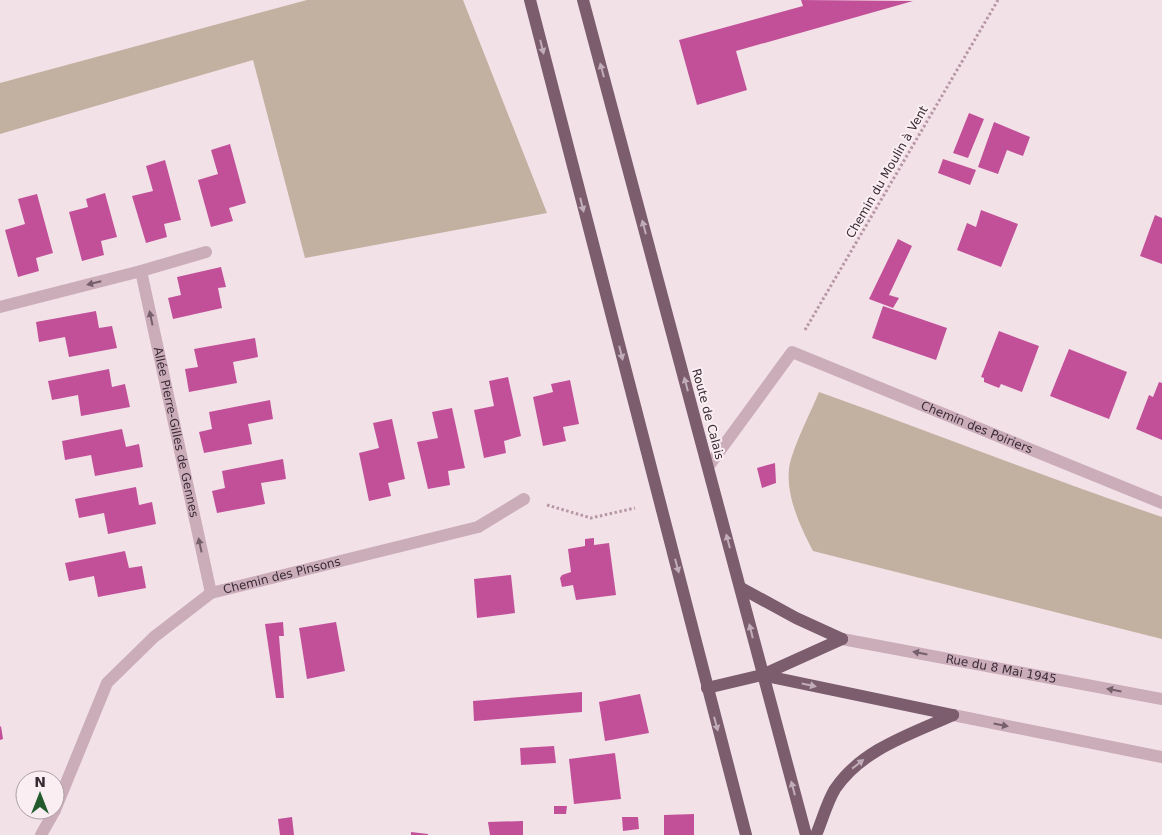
<svg xmlns="http://www.w3.org/2000/svg" width="1162" height="835" viewBox="0 0 1162 835" font-family="'DejaVu Sans',sans-serif">
  <rect width="100%" height="100%" fill="#f3e1e8"/>
  <g fill="#c2b0a1">
    <path d="M 307,0 L 463,0 L 547,213 L 305,258 L 253,60 L 0,134 L 0,83 Z"/>
    <path d="M 819,392 C 934,433 1047,478 1162,517 L 1162,639 L 813,551 C 800,526 782,489 791,459 C 798,436 810,414 819,392 Z"/>
  </g>
  <g fill="#c25099">
    <path d="M 801,0 L 913,1 L 736,51 L 747,90 L 697,105 L 679,40 L 803,6 Z"/>
    <path d="M 969,113 L 984,119 L 968,158 L 953,153 Z"/>
    <path d="M 994,122 L 1030,137 L 1023,156 L 1007,150 L 998,174 L 978,167 Z"/>
    <path d="M 230,144 L 246,203 L 229,208 L 233,221 L 211,227 L 198,180 L 218,174 L 211,150 Z"/>
    <path d="M 943,159 L 976,170 L 970,185 L 938,173 Z"/>
    <path d="M 165,160 L 181,220 L 164,224 L 167,237 L 146,243 L 132,196 L 153,191 L 146,166 Z"/>
    <path d="M 105,193 L 117,237 L 101,241 L 104,255 L 82,261 L 69,212 L 88,207 L 86,199 Z"/>
    <path d="M 37,194 L 53,253 L 36,258 L 39,271 L 18,277 L 5,230 L 25,224 L 18,199 Z"/>
    <path d="M 981,210 L 1018,224 L 1001,267 L 957,250 L 967,223 L 976,227 Z"/>
    <path d="M 1155,215 L 1162,218 L 1162,264 L 1140,256 Z"/>
    <path d="M 898,239 L 912,246 L 889,295 L 899,298 L 893,308 L 869,299 Z"/>
    <path d="M 221,267 L 226,287 L 218,288 L 222,308 L 173,319 L 168,298 L 181,295 L 177,277 Z"/>
    <path d="M 883,306 L 947,328 L 936,360 L 872,338 Z"/>
    <path d="M 96,311 L 99,328 L 112,326 L 117,348 L 69,357 L 65,337 L 39,342 L 36,322 Z"/>
    <path d="M 999,331 L 1039,346 L 1022,392 L 1001,384 L 999,388 L 984,382 L 984,378 L 981,377 Z"/>
    <path d="M 255,338 L 258,357 L 233,362 L 237,383 L 189,392 L 185,369 L 198,367 L 194,349 Z"/>
    <path d="M 1069,349 L 1127,372 L 1109,419 L 1050,396 Z"/>
    <path d="M 109,369 L 112,387 L 125,384 L 130,407 L 81,416 L 78,395 L 52,400 L 48,381 Z"/>
    <path d="M 508,377 L 521,436 L 504,441 L 506,453 L 484,458 L 474,410 L 494,406 L 489,381 Z"/>
    <path d="M 570,380 L 579,424 L 563,427 L 566,441 L 543,446 L 533,397 L 553,392 L 551,384 Z"/>
    <path d="M 1159,382 L 1162,383 L 1162,440 L 1136,429 L 1149,395 L 1153,397 Z"/>
    <path d="M 270,400 L 273,419 L 248,424 L 252,444 L 204,453 L 199,432 L 212,429 L 209,412 Z"/>
    <path d="M 452,408 L 465,468 L 448,471 L 450,485 L 428,489 L 417,442 L 438,438 L 432,412 Z"/>
    <path d="M 392,419 L 405,479 L 388,483 L 391,496 L 369,501 L 359,453 L 379,448 L 373,423 Z"/>
    <path d="M 122,429 L 126,447 L 139,444 L 143,467 L 95,476 L 91,455 L 65,460 L 62,441 Z"/>
    <path d="M 283,459 L 286,479 L 261,483 L 265,504 L 217,513 L 212,491 L 225,488 L 222,471 Z"/>
    <path d="M 775,463 L 776,483 L 762,488 L 757,468 Z"/>
    <path d="M 136,487 L 139,505 L 152,502 L 156,524 L 108,534 L 104,513 L 79,518 L 75,499 Z"/>
    <path d="M 594,538 L 594,545 L 609,543 L 616,595 L 576,600 L 573,585 L 562,587 L 560,578 L 562,575 L 571,572 L 568,549 L 585,546 L 585,539 Z"/>
    <path d="M 125,551 L 129,568 L 142,566 L 146,588 L 98,597 L 94,576 L 69,581 L 65,563 Z"/>
    <path d="M 511,575 L 515,613 L 477,618 L 474,579 Z"/>
    <path d="M 283,622 L 284,636 L 279,636 L 284,698 L 276,698 L 265,624 Z"/>
    <path d="M 336,622 L 345,671 L 307,679 L 299,628 Z"/>
    <path d="M 582,692 L 582,712 L 474,721 L 473,701 Z"/>
    <path d="M 640,694 L 649,733 L 605,741 L 599,702 Z"/>
    <path d="M 1,726 L 3,739 L 0,740 L 0,727 Z"/>
    <path d="M 554,746 L 556,763 L 521,765 L 520,748 Z"/>
    <path d="M 615,753 L 621,799 L 574,804 L 569,759 Z"/>
    <path d="M 554,806 L 567,806 L 566,814 L 554,814 Z"/>
    <path d="M 694,814 L 694,835 L 664,835 L 664,815 Z"/>
    <path d="M 292,817 L 294,835 L 280,835 L 278,819 Z"/>
    <path d="M 622,817 L 638,817 L 639,829 L 623,831 Z"/>
    <path d="M 523,821 L 523,835 L 490,835 L 488,822 Z"/>
    <path d="M 411,832 L 428,834 L 428,835 L 411,835 Z"/>
  </g>
  <g fill="none" stroke-linecap="round" stroke-linejoin="round">
    <g stroke="#b797a6" stroke-width="3" stroke-dasharray="2.5 2.5" stroke-linecap="butt">
      <path d="M 805,330 L 998,0"/>
      <path d="M 547,505 L 591,518 L 635,508"/>
    </g>
    <g stroke="#cbadba" stroke-width="12">
      <path id="s1" d="M 141,271 L 211,593"/>
      <path d="M 0,307 L 141,271 L 206,252"/>
      <path id="s2" d="M 708,467 L 792,352 L 1162,503"/>
      <path id="s3" d="M 842,639 L 1162,699"/>
      <path d="M 953,715 L 1162,757"/>
      <path id="s4" d="M 55,810 L 107,683 L 154,637 L 211,593 L 478,527 L 524,499"/>
      <path d="M 41,835 L 55,810"/>
    </g>
    <g stroke="#7b5d6e" stroke-width="12">
      <path d="M 530,0 L 746,835"/>
      <path d="M 583,0 L 806,835"/>
      <path d="M 741,588 L 796,618 L 842,639"/>
      <path d="M 762,675 L 953,715"/>
      <path d="M 707,688 L 762,675 L 842,639"/>
      <path d="M 816,835 C 822,821 827,802 835,789 C 862,749 911,734 953,715"/>
    </g>
  </g>
  <defs><path id="oneway-solid" d="M-6-.8H1V-3.2L6.5 0L1 3.2V.8H-6Z" transform="scale(1.25)"/></defs>
  <g fill="#c1adb7">
    <use href="#oneway-solid" transform="translate(542 47) rotate(76)"/>
    <use href="#oneway-solid" transform="translate(602 70) rotate(-105)"/>
    <use href="#oneway-solid" transform="translate(582 205) rotate(76)"/>
    <use href="#oneway-solid" transform="translate(644 227) rotate(-105)"/>
    <use href="#oneway-solid" transform="translate(621 353) rotate(76)"/>
    <use href="#oneway-solid" transform="translate(686 384) rotate(-105)"/>
    <use href="#oneway-solid" transform="translate(728 541) rotate(-105)"/>
    <use href="#oneway-solid" transform="translate(677 566) rotate(75)"/>
    <use href="#oneway-solid" transform="translate(751 631) rotate(-104)"/>
    <use href="#oneway-solid" transform="translate(809 685) rotate(12)"/>
    <use href="#oneway-solid" transform="translate(716 724) rotate(75)"/>
    <use href="#oneway-solid" transform="translate(858 764) rotate(-38)"/>
    <use href="#oneway-solid" transform="translate(793 788) rotate(-105)"/>
  </g>
  <g fill="#745f6a">
    <use href="#oneway-solid" transform="translate(94 283) rotate(166)"/>
    <use href="#oneway-solid" transform="translate(151 318) rotate(-102)"/>
    <use href="#oneway-solid" transform="translate(200 545) rotate(-102)"/>
    <use href="#oneway-solid" transform="translate(920 653) rotate(-169)"/>
    <use href="#oneway-solid" transform="translate(1114 690) rotate(-169)"/>
    <use href="#oneway-solid" transform="translate(1001 725) rotate(11)"/>
  </g>
  <g text-anchor="middle" stroke-width="4" stroke-linejoin="round" paint-order="stroke">
    <g font-size="12" fill="#3a2b34" stroke="#faeef2">
      <text transform="translate(887 172) rotate(-60)" y="4">Chemin du Moulin à Vent</text>
      <text transform="translate(708 414) rotate(75)" y="4">Route de Calais</text>
      <text dy="4" stroke="none"><textPath href="#s2" startOffset="342">Chemin des Poiriers</textPath></text>
      <text dy="4" stroke="none"><textPath href="#s1" startOffset="165">Allée Pierre-Gilles de Gennes</textPath></text>
      <text dy="4" stroke="none"><textPath href="#s4" startOffset="348">Chemin des Pinsons</textPath></text>
      <text dy="4" stroke="none"><textPath href="#s3" startOffset="162">Rue du 8 Mai 1945</textPath></text>
    </g>
  </g>
  <g transform="translate(40 795)"><circle r="24" fill="#faeef2" stroke="#ada0a6"/>
  <path d="M0-4L9 19L0 12L-9 19Z" fill="#225b2c"/>
  <text y="-8" font-size="14" font-weight="bold" text-anchor="middle" fill="#3a2b34">N</text>
  </g>
</svg>
